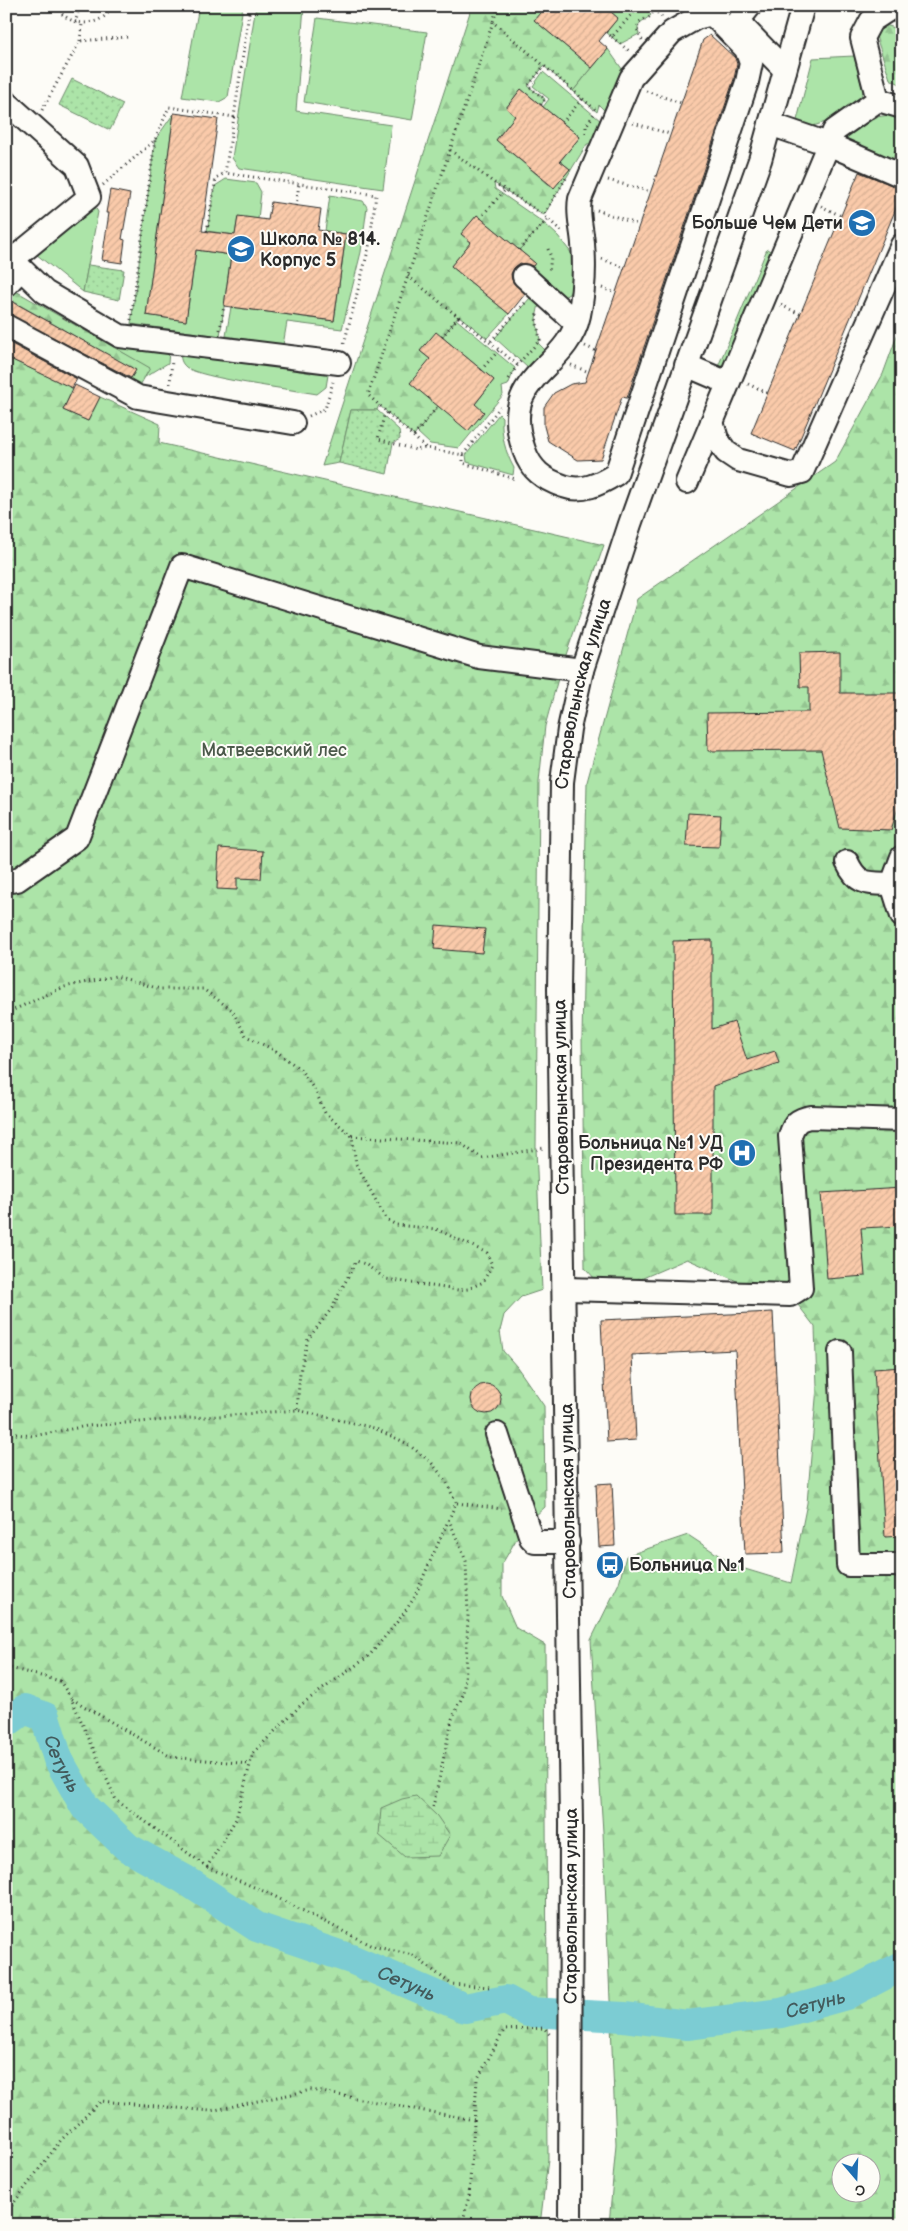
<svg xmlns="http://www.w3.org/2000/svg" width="908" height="2231" viewBox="0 0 908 2231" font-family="'Balsamiq Sans',sans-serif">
  <defs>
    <pattern id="forest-firs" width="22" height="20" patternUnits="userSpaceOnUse" patternTransform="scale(1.25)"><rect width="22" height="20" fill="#ace4a8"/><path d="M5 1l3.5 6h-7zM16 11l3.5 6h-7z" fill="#94c491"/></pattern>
    <pattern id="wetland-marsh" width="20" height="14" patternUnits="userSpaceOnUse" patternTransform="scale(1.25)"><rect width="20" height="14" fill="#ace4a8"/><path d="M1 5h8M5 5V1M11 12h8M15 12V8" fill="none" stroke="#94c491"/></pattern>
    <pattern id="park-dots" width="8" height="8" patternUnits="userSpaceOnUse" patternTransform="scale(1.25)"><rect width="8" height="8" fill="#ace4a8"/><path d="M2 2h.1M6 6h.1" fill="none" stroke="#94c491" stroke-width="1.8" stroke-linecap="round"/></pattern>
    <pattern id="building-hatch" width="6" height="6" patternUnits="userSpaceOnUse" patternTransform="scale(1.25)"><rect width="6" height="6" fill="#facaaa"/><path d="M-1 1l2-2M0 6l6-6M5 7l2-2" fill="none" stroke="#d6ae92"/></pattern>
  </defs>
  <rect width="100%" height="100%" fill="#fdfcf7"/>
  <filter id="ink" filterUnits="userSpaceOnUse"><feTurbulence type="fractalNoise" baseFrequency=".02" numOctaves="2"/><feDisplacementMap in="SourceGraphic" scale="10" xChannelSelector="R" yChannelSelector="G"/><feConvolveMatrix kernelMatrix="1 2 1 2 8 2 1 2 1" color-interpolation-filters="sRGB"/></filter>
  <g filter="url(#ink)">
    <g fill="#ace4a8" stroke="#6c886a">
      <path d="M 199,6 L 243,6 L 228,97 L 219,102 L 182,97 Z"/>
      <path d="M 256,6 L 304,6 L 296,111 L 391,125 L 383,189 L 239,168 L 232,158 Z"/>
      <path d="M 604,6 L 640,6 L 651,15 C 644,22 635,21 639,34 L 620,44 L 606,32 L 618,18 Z"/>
      <path d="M 317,18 L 427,32 L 412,120 L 304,102 Z"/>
      <path d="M 608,49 L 627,76 L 605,111 L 599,105 L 597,112 L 573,91 Z"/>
      <path d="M 854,56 L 863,91 L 858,105 L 832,120 L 794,132 L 813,58 Z"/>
      <path d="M 543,72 L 601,121 L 592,144 L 587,144 L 571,170 L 560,161 L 580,137 L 543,107 L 549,99 L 533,86 Z"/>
      <path d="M 174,113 L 146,315 L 186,321 L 196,250 L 231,255 L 220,336 L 131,324 L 155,140 Z"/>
      <path d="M 896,114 L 902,116 L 902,141 L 900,141 L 892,162 L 845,141 L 850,128 L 876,117 Z"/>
      <path d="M 226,179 L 256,183 L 261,192 L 258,219 L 238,217 L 235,235 L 207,231 L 215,186 Z"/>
      <path d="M 330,195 L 363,201 L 367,207 L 361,252 L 342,329 L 287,322 L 283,345 L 226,336 L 231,307 L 334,321 L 346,234 L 325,231 Z"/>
      <path d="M 89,197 L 98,212 L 83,292 L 36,254 Z"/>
      <path d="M 544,223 L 558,236 L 572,254 L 573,286 L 569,294 L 562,298 L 530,270 L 535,263 L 519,250 Z"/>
      <path d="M 767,249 L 781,258 L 732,376 L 717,369 Z"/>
      <path d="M 530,298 L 539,304 L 536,318 L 540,340 L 538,343 L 545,350 L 528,368 L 495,338 Z"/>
      <path d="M 456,319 L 515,368 L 508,385 L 502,387 L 503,395 L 459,448 L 430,444 L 417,432 L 438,406 L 475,404 L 494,380 L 442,337 Z"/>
      <path d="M 98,324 L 169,351 L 168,363 L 145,377 L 149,368 L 89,333 Z"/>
      <path d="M 181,349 L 311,373 L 313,367 L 329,369 L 326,387 L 317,394 C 295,390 198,378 186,367 C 180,362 180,356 181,349 Z"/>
      <path d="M 499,414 L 502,417 C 501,435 505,452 514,468 L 513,475 L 467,462 L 466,455 Z"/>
    </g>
    <g fill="url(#forest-firs)" stroke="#6c886a" fill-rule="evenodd">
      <path d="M 472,6 L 546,6 L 535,21 L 592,68 L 573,91 L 544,66 L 528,86 L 545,99 L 541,105 L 521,89 L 506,108 L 515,116 L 496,140 L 553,188 L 570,169 L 571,170 L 544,215 L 494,183 L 495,189 L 544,223 L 519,250 L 477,215 L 461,234 L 471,242 L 451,266 L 509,314 L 487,338 L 459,316 L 442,337 L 420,351 L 430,359 L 438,406 L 414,436 L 379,405 L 377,410 L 351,410 L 339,463 L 322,466 Z"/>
      <path d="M 871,21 L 902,30 L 902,85 L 890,79 Z"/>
      <path d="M 14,290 L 150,368 L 138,389 L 128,384 L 135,370 L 7,298 Z"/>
      <path d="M 902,322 L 902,2225 L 609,2225 L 616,2144 L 603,1832 L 591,1640 L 619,1583 L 626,1556 L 688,1535 L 735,1566 L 791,1583 L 807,1503 L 817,1387 L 815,1327 L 782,1284 L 746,1285 L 687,1259 L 608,1293 L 585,1268 L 582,1038 L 587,782 L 637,599 L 835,462 L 883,374 ZM 840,2164 L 870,2164 L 870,2194 L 840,2194 Z"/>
      <path d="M 6,357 L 73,388 L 63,410 L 88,421 L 100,397 L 160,424 L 159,443 L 604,545 L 559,675 L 545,726 L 539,782 L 536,1148 L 542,1290 L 521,1297 L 504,1315 L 500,1331 L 503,1351 L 517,1367 L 544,1406 L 545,1507 L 524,1526 L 502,1564 L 502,1596 L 516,1628 L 545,1645 L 548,2159 L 540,2225 L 6,2225 Z"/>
    </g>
    <path fill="url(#wetland-marsh)" stroke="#6c886a" d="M 416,1796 L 437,1816 L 450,1835 L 438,1856 L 405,1857 L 379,1835 L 381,1808 L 402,1799 Z"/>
    <g fill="url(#park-dots)" stroke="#6c886a">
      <path d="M 72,79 L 123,104 L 110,130 L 59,105 Z"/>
      <path d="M 88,265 L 124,270 L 119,300 L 83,292 Z"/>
      <path d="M 351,410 L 377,410 L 399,430 L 400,439 L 393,443 L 387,474 L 339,463 Z"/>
    </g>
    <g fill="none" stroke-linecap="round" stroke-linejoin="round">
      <path stroke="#7bccd3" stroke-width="30" id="s1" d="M 6,1723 L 25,1709 L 45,1717 L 58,1759 L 85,1807 L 128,1848 L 184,1879 L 257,1927 L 351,1959 L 465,2008 L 506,2000 L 528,2012 L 624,2017 L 687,2025 L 781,2013 L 846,1995 L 902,1966"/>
    </g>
    <g fill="url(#building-hatch)" stroke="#2b2b2b">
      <path d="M 546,6 L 604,6 L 618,18 L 599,41 L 608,49 L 592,68 L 534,20 Z"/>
      <path d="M 710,35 L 735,58 L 737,64 L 734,79 L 627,398 L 622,397 L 601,459 L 578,460 L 548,441 L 544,426 L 544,407 L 554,393 L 571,384 L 585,382 L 703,40 Z"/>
      <path d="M 521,89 L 580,137 L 560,161 L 570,169 L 554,188 L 496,140 L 515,116 L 506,108 Z"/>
      <path d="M 174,113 L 218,119 L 202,231 L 235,235 L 238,216 L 268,220 L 271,202 L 321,209 L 318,230 L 346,234 L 334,321 L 224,306 L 231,255 L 196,250 L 186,321 L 146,315 Z"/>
      <path d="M 859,172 L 902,189 L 902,194 L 795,451 L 751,433 Z"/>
      <path d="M 110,190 L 130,194 L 122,239 L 125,240 L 122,263 L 102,260 L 109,213 L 106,213 Z"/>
      <path d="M 477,215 L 535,263 L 533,266 L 520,263 L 514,268 L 511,274 L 512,280 L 525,294 L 509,314 L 451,266 L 471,242 L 461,234 Z"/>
      <path d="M 6,298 L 136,370 L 131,378 L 6,313 Z"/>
      <path d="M 436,332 L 494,380 L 475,404 L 484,412 L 468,431 L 410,383 L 430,359 L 420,351 Z"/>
      <path d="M 6,341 L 77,379 L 72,388 L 6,357 Z"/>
      <path d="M 75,385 L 100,397 L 88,421 L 63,410 Z"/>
      <path d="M 840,652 L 840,693 L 902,693 L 902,795 L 891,830 L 840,828 L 821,750 L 708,751 L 707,713 L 809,712 L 809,687 L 800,687 L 799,653 Z"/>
      <path d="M 688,813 L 721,815 L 719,847 L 686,846 Z"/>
      <path d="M 219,848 L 263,851 L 261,879 L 237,878 L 237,890 L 217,889 Z"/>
      <path d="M 436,925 L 485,929 L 482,953 L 434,949 Z"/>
      <path d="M 712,940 L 712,1029 L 734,1022 L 747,1060 L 775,1051 L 779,1063 L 713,1086 L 713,1215 L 675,1215 L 673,941 Z"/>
      <path d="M 902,1188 L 902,1226 L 861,1228 L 865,1276 L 827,1279 L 821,1193 Z"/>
      <path d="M 773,1312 L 784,1553 L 745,1554 L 735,1350 L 632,1355 L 636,1440 L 607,1442 L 601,1320 Z"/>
      <path d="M 902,1367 L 902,1536 L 885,1537 L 874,1369 Z"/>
      <circle cx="486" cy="1399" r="15"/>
      <path d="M 612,1483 L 615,1546 L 599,1547 L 596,1484 Z"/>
    </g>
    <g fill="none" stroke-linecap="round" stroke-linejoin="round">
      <defs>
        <g id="minor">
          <path d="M 712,14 L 746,49 L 751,63 L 747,82 L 616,474 C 600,484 582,493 563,486 C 543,479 531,470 524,450 C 497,374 567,372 579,315 C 584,291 585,268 583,244 C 582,228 577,214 580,199 L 631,78 L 672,32 L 696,18 L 712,14 L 721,6"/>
          <path d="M 738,21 L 750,6"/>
          <path d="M 740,24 L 785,70"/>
          <path d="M 878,100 L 902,107"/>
          <path d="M 6,102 L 77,166 L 89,197 L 12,260"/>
          <path d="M 770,124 L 828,144 L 902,176"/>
          <path d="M 6,254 L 45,292 L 120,336 L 339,363"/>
          <path d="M 524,276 L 576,323"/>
          <path d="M 6,285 L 21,269"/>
          <path d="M 6,326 L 138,397 L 293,423"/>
          <path d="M 686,365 L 728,383"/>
          <path d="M 712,422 L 717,439 L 726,452 L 738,460 L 791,475 L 802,472 L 902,245"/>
          <path d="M 687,482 L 834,131 L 878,100 L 862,38 L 871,21 L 894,6"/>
          <path d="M 902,857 L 892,884 L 902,916"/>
          <path d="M 847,862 C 858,886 868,883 892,884"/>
          <path d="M 6,882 L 17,880 L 77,838 L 182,566 L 479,657 L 582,670"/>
          <path d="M 565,1289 L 790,1295 L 801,1288 L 790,1136 C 794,1123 798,1119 811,1117 L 902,1120"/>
          <path d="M 840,1352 L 848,1565 L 902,1565"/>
          <path d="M 497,1434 L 531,1538 L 535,1542 L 568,1542"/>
          <path id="s2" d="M 570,2225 L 571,1823 L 559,989 L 562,782 L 569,729 L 582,670 L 630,524 L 760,160 L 803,6"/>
        </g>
      </defs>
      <use href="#minor" stroke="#2b2b2b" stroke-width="26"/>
      <g stroke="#2b2b2b" stroke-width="3" stroke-dasharray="1 4" stroke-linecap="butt">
        <path d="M 56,6 C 68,28 101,29 113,6"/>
        <path d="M 107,6 L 112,9 L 125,10 L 127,6"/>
        <path d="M 498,6 L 493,22 L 597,111"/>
        <path d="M 650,6 L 662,17"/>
        <path d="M 493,22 L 368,395 L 426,448 L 463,455 L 500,407"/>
        <path d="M 75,23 L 80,6"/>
        <path d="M 606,32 L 612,37 L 639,6"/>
        <path d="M 612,37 L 629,51"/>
        <path d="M 642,40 L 637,29 L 639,22 L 649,17 L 655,10"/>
        <path d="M 80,41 L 82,24"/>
        <path d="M 646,91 L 681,103"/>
        <path d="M 541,105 L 545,99 L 528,86 L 544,66"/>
        <path d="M 42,110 L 80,41 L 128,37"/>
        <path d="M 234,117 L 225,173 L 376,195 L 369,247 L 344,344"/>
        <path d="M 562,123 L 582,99"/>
        <path d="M 633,123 L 670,134"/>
        <path d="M 586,133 L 586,126 L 594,114"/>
        <path d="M 450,150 L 493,182 L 544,215"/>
        <path d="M 895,152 L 900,141 L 902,141"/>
        <path d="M 608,180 L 651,192"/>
        <path d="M 103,185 L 155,140 L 169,107 L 234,117 L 250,6"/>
        <path d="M 296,206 L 299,184"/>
        <path d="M 821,206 L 841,216"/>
        <path d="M 597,210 L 639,225"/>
        <path d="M 480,218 L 505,190"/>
        <path d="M 207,231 L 216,178 L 225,173"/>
        <path d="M 561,231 L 544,215 L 566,178"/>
        <path d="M 548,249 L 551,257 L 549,273"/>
        <path d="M 519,250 L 548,219"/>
        <path d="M 602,259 L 625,268"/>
        <path d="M 408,276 L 519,366"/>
        <path d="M 602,288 L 616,293"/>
        <path d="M 781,305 L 800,314"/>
        <path d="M 131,320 L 155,140"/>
        <path d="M 220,330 L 224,306"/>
        <path d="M 442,337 L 459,316"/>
        <path d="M 491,341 L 525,303"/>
        <path d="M 585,346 L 596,351"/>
        <path d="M 571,365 L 589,372"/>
        <path d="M 481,370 L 500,349"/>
        <path d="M 509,379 L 518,364 L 540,340 L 536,318 L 538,312"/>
        <path d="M 170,384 L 172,360"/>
        <path d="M 748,384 L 767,393"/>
        <path d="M 387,413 L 384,416 L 378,439 L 416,450 L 426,448"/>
        <path d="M 309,416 L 325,409 L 333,382"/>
        <path d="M 414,436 L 438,406"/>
        <path d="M 463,455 L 463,463 L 515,479 L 516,477"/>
        <path d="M 6,1021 L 11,1011 L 64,987 L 116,976 L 160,989 L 203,989 L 232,1010 L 246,1036 L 276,1051 L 300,1069 L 316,1092 L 325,1113 L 352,1136 L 356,1164 L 386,1219 L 396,1225 L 436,1229 L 487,1253 L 492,1265 L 483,1282 L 468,1289 L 458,1290 L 386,1279 L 365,1264 L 356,1261 L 332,1308 L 308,1339 L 300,1372 L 297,1410"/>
        <path d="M 352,1136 L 460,1143 L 482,1158 L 544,1148"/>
        <path d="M 6,1433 L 33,1436 L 87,1426 L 297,1410 L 374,1428 L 406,1443 L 431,1462 L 446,1481 L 456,1503"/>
        <path d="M 457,1503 L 502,1509"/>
        <path d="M 6,1667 L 60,1681 L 71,1698 L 116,1800 L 207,1867 L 236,1819 L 253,1753 L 302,1704 L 369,1656 L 402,1616 L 414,1598 L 456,1503"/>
        <path d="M 72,1699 L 171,1757 L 250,1764"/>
        <path d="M 433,1807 L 452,1719 L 463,1695 L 466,1669 L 468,1615 L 466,1561 L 449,1520"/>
        <path d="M 207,1867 L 268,1893 L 372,1946 L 413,1955 L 451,1984 L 490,1987"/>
        <path d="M 10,2225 L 10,2208 L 61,2140 L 101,2101 L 210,2111 L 311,2090 L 474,2120"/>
        <path d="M 462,2225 L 469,2196 L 477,2080 L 504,2030 L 544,2028 L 552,2037"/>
      </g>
      <use href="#minor" stroke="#fdfcf7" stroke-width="22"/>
    </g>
  </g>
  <defs>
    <symbol id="school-disc" viewBox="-11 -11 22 22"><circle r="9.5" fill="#1f6fb2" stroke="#fdfcf7"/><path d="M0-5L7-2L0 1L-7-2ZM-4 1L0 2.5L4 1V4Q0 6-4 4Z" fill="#fff"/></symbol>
    <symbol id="hospital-disc" viewBox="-11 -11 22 22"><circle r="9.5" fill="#1f6fb2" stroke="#fdfcf7"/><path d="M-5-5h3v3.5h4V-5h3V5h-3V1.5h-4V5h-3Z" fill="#fff"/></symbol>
    <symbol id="bus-disc" viewBox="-11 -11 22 22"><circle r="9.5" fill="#1f6fb2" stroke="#fdfcf7"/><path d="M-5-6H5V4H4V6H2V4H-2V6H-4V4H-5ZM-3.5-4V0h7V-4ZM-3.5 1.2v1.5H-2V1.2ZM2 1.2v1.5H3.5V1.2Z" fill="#fff"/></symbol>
  </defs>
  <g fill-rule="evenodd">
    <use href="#school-disc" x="846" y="207" width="32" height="32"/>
    <use href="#school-disc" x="225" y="233" width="32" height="32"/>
    <use href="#hospital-disc" x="726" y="1137" width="32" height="32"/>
    <use href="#bus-disc" x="594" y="1549" width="32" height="32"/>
  </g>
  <g text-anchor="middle" stroke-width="4" stroke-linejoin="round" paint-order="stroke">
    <g font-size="18" font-weight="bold" fill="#2b2b2b" stroke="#fdfcf7" text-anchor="end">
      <text x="843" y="229">Больше Чем Дети</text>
      <text x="260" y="245" text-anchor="start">Школа № 814.<tspan x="260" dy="21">Корпус 5</tspan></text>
      <text x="723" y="1149">Больница №1 УД<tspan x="723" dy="21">Президента РФ</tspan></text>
      <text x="629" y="1571" text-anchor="start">Больница №1</text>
    </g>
    <g font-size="18" fill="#2b2b2b" stroke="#fdfcf7">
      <text dy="6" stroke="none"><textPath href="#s2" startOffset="1534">Староволынская улица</textPath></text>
      <text transform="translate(561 1097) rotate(-91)" y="6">Староволынская улица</text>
      <text transform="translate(568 1501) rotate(-91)" y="6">Староволынская улица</text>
      <text dy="6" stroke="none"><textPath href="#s2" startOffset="319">Староволынская улица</textPath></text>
    </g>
    <g font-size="18" fill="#4b594a" stroke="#fdfcf7">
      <text x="274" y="756">Матвеевский лес</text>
    </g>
    <g font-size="19" font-style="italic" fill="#435b5d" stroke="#fdfcf7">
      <text dy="7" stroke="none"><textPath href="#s1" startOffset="95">Сетунь</textPath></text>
      <text dy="7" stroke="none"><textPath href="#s1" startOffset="515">Сетунь</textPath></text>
      <text dy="7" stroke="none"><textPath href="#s1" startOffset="935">Сетунь</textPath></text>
    </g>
  </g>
  <rect width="908" height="2231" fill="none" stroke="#fdfcf7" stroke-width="25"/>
  <rect x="12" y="12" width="883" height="2206" fill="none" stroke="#2b2b2b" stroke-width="2" filter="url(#ink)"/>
  <g transform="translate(856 2178) rotate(161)"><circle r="24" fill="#fdfcf7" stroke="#a9a8a5"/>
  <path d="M0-4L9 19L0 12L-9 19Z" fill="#1f6fb2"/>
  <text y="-8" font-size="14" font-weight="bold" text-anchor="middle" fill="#2b2b2b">С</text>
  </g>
</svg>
